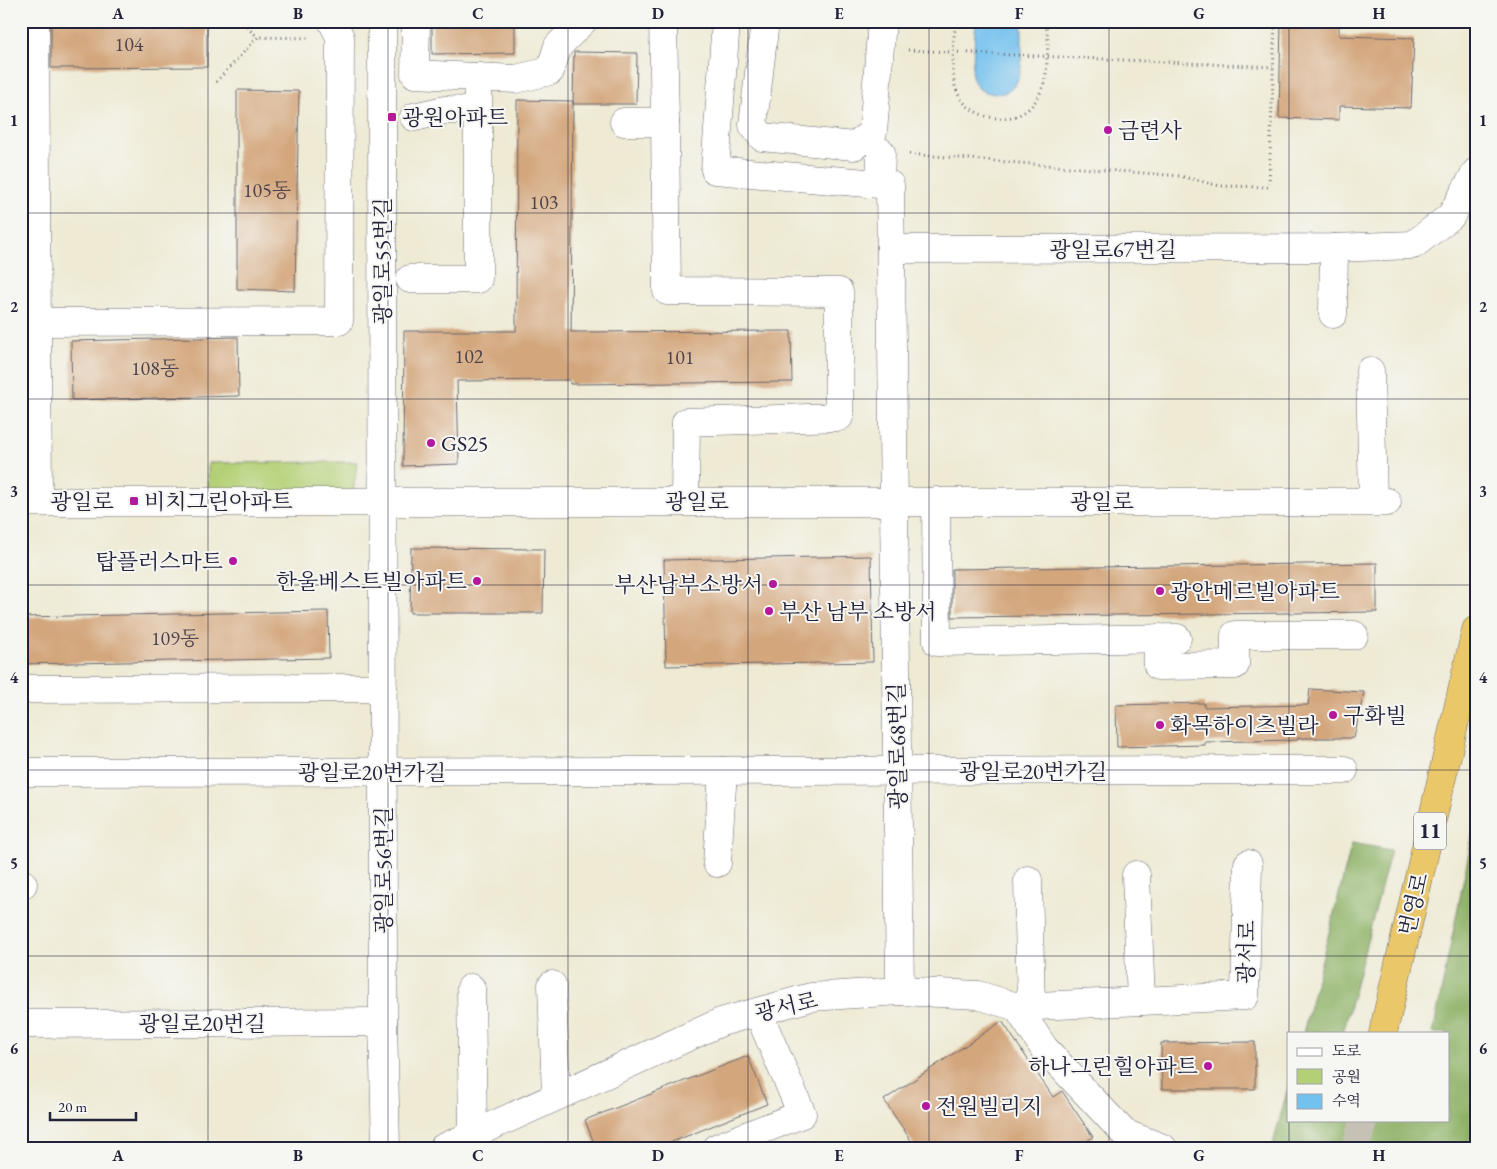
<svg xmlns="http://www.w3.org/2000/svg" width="1497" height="1169" viewBox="0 0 1497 1169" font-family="'EB Garamond','Noto Serif KR',serif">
  <rect width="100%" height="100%" fill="#f6f6f2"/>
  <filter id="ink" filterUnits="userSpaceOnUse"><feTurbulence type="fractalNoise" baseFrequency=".02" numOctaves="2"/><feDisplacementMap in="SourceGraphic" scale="10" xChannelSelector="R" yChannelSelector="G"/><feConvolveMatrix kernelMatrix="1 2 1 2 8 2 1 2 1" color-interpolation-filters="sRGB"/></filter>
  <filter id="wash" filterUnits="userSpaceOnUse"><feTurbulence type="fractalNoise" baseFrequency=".0096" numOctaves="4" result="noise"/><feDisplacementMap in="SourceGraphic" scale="20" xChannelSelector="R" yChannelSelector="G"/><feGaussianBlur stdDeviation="1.12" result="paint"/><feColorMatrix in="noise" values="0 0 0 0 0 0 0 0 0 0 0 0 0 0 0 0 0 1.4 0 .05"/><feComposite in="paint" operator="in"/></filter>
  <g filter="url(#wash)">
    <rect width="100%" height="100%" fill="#eeead4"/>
    <path fill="#b4d076" stroke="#6b7958" d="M 357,462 L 352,502 L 209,501 L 208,463 Z"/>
    <g fill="#8fb267" stroke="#586a51">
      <path d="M 1476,817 L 1476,1148 L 1272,1148 L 1288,1087 L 1288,1120 L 1448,1120 L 1448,1033 L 1433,1033 Z"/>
      <path d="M 1352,843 L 1391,850 L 1343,1033 L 1303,1033 Z"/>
    </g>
    <path fill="#73c1ee" stroke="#4a7294" d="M 976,21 L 1020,21 L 1022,28 C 1021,53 1028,100 990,93 C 980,92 975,86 972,76 Z"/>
    <g id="blocks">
      <g fill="#d3a67c">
        <path d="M 51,21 L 207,21 L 207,67 L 51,68 Z"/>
        <path d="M 432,21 L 515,21 L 515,53 L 432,54 Z"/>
        <path d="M 1281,21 L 1339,21 L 1339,36 L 1414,38 L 1411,108 L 1339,106 L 1339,120 L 1279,118 Z"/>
        <path d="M 574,52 L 637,53 L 636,104 L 573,104 Z"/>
        <path d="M 237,90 L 299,91 L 295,291 L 237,289 Z"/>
        <path d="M 517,100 L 573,101 L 571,332 L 791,331 L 792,382 L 570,384 L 570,380 L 457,381 L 459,464 L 403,466 L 404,331 L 516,331 Z"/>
        <path d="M 238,337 L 239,396 L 72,400 L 71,341 Z"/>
        <path d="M 411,548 L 544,549 L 543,613 L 410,613 Z"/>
        <path d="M 871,556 L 873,662 L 666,666 L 664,560 Z"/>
        <path d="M 1377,563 L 1377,612 L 952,617 L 952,569 Z"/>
        <path d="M 328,611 L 329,658 L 21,664 L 21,617 Z"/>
        <path d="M 1310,689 L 1364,692 L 1354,738 L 1298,738 L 1298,740 L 1205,742 L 1205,745 L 1117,747 L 1116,705 L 1204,703 L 1204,707 L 1308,705 Z"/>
        <path d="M 1002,1021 L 1053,1097 L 1062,1091 L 1093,1137 L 1077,1148 L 916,1148 L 884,1100 Z"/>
        <path d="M 1255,1042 L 1255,1089 L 1162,1089 L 1161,1043 Z"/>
        <path d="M 748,1056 L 767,1104 L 657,1148 L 596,1148 L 585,1120 Z"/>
      </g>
    </g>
  </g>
  <g filter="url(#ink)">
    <use href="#blocks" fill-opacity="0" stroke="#696871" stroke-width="1"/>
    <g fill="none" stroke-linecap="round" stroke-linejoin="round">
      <path stroke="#c5c2b5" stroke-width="28" stroke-dasharray="28 14" stroke-linecap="butt" d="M 1356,1148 L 1363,1120"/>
      <defs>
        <g id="minor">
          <path d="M 35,21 L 38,501"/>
          <path d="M 382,21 L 383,1022 L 386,1148"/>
          <path d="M 416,21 L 415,74 L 516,79 L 550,71 L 558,46 L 583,21"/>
          <path d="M 663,21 L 665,122"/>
          <path d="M 726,21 L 715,170 L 890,185 L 900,991"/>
          <path d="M 765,21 L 753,125 L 762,137 L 854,146 L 873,132 L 882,21"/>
          <path d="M 414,117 L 445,110 L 478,111"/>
          <path d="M 624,122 L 665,122 L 667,291 L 839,292 L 839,417 L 686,422 L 685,501"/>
          <path d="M 880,184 L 881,152"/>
          <path d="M 891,249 L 1334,248 L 1413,245 L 1451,216 L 1476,172"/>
          <path d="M 410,279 L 478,279 L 478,77"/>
          <path d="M 1333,314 L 1334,248"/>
          <path d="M 37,322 L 339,321 L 340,37 L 332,21"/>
          <path d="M 1370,371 L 1373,501"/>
          <path d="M 936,501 L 937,642 L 1177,638"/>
          <path d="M 21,502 L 1387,502"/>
          <path d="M 1158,638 L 1158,666 L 1235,665 L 1235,635 L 1354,635"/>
          <path d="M 21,689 L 383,688"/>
          <path d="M 21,772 L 1344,770"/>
          <path d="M 717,863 L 723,771"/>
          <path d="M 1136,875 L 1141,1001"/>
          <path d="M 1028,880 L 1031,1007"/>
          <path d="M 21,884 L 23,884"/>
          <path d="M 552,985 L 556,1096"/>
          <path d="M 471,988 L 473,1134"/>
          <path d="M 1017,1007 L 1044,1048 L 1124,1133 L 1163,1148"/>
          <path d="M 21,1024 L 383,1022"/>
          <path d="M 443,1148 L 721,1022 L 811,997 L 900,991 L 978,995 L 1017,1007 L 1245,996 L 1248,864"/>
          <path d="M 716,1148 L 802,1114 L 758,1012"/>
        </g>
        <path id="highway" d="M 1383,1033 L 1476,630"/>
      </defs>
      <use href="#minor" stroke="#696871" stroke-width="29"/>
      <use href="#highway" stroke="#696871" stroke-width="29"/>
      <g stroke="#696871" stroke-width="3" stroke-dasharray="1 4" stroke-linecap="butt">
        <path d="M 239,21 L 258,37"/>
        <path d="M 958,21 C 952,34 954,49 953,63 C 953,71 953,81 956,89 C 966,120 1015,129 1034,103 C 1044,90 1047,74 1047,59 C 1048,47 1049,33 1044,21"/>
        <path d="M 908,50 L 1273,67"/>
        <path d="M 216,82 L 258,37 L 309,38"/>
        <path d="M 909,154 L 1180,176 L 1220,186 L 1269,187 L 1275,21"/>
      </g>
      <use href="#minor" stroke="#fff" stroke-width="28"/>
      <use href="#highway" stroke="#eac769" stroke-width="28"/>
    </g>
  </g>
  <path fill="none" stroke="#22223b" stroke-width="1" stroke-opacity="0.55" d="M 208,21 L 208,1148M 388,21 L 388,1148M 568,21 L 568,1148M 748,21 L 748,1148M 929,21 L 929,1148M 1109,21 L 1109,1148M 1289,21 L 1289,1033M 21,213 L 1476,213M 21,399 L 1476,399M 21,585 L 1476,585M 21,770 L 1476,770M 21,956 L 1476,956M 1289,1120 L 1289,1148"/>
  <g fill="#b5179e" stroke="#f6f6f2" stroke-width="2">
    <rect x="387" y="112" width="10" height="10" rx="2.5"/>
    <circle cx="1108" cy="130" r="5"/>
    <circle cx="431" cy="443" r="5"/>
    <rect x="129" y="496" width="10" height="10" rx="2.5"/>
    <circle cx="233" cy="561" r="5"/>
    <circle cx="477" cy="581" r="5"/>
    <circle cx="773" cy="584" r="5"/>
    <circle cx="1160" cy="591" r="5"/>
    <circle cx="769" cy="611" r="5"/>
    <circle cx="1333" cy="715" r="5"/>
    <circle cx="1160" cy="725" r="5"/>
    <circle cx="1208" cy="1066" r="5"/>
    <circle cx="926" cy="1106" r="5"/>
  </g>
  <g text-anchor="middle" stroke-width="4" stroke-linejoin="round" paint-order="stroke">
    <g font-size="20" fill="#4e434b">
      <text x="129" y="51">104</text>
      <text x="267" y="197">105동</text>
      <text x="544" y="209">103</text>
      <text x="469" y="363">102</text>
      <text x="680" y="364">101</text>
      <text x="155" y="375">108동</text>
      <text x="175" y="645">109동</text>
    </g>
    <rect fill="#f6f6f2" stroke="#626272" stroke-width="1" x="1414" y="812.5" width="32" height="37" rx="4"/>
    <g font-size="21" font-weight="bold" fill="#22223b">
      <text x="1430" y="838">11</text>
    </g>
    <g font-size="22" fill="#22223b" stroke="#f6f6f2" text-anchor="start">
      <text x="402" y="125">광원아파트</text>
      <text x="1118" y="138">금련사</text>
      <text x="441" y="451">GS25</text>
      <text x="144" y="509">비치그린아파트</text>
      <text x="223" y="569" text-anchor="end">탑플러스마트</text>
      <text x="467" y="589" text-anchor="end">한울베스트빌아파트</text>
      <text x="763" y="592" text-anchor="end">부산남부소방서</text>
      <text x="1170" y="599">광안메르빌아파트</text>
      <text x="779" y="619">부산 남부 소방서</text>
      <text x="1343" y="723">구화빌</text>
      <text x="1170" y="733">화목하이츠빌라</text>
      <text x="1198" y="1074" text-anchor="end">하나그린힐아파트</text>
      <text x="936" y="1114">전원빌리지</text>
    </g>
    <g font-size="22" fill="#22223b" stroke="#f6f6f2">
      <text x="1113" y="257">광일로67번길</text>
      <text transform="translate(382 261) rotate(-90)" y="8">광일로55번길</text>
      <text x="82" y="509">광일로</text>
      <text x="697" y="509">광일로</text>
      <text x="1102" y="509">광일로</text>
      <text transform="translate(897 746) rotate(-91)" y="8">광일로68번길</text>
      <text x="1033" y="779">광일로20번가길</text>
      <text x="372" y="780">광일로20번가길</text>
      <text transform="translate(383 870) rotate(-90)" y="8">광일로56번길</text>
      <text transform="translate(1413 904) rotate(-77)" y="8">번영로</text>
      <text transform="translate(1246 952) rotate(-89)" y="8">광서로</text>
      <text transform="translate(786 1006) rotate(-13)" y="8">광서로</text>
      <text x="202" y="1031">광일로20번길</text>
    </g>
  </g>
  <rect width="1497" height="1169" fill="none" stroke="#f6f6f2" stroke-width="55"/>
  <rect x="1287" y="1032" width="162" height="90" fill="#f6f6f2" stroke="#a1a1a9"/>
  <rect x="1297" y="1048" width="25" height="8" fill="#ffffff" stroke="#a1a1a9"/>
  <text x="1332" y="1056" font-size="15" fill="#22223b">도로</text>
  <rect x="1297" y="1069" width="25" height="15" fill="#b4d076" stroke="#a1a1a9"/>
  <text x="1332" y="1082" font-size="15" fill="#22223b">공원</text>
  <rect x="1297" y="1094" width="25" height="15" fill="#73c1ee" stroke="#a1a1a9"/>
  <text x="1332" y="1106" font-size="15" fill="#22223b">수역</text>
  <path d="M50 1112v8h86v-8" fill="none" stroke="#22223b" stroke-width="2.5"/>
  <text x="58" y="1112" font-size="15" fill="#22223b" stroke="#f6f6f2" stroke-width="4" paint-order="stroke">20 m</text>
  <rect x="28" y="28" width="1442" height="1114" fill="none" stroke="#22223b" stroke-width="2"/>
  <g font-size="16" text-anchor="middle" font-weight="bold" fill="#22223b">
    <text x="118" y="19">A</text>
    <text x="298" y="19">B</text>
    <text x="478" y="19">C</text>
    <text x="658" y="19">D</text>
    <text x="839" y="19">E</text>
    <text x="1019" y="19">F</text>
    <text x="1199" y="19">G</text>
    <text x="1379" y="19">H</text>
    <text x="14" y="126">1</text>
    <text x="1483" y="126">1</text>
    <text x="14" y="312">2</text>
    <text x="1483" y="312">2</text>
    <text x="14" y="497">3</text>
    <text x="1483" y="497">3</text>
    <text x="14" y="683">4</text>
    <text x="1483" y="683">4</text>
    <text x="14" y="869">5</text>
    <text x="1483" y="869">5</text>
    <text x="14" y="1054">6</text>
    <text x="1483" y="1054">6</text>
    <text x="118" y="1161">A</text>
    <text x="298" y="1161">B</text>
    <text x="478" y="1161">C</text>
    <text x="658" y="1161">D</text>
    <text x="839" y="1161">E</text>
    <text x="1019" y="1161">F</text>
    <text x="1199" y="1161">G</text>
    <text x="1379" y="1161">H</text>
  </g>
</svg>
